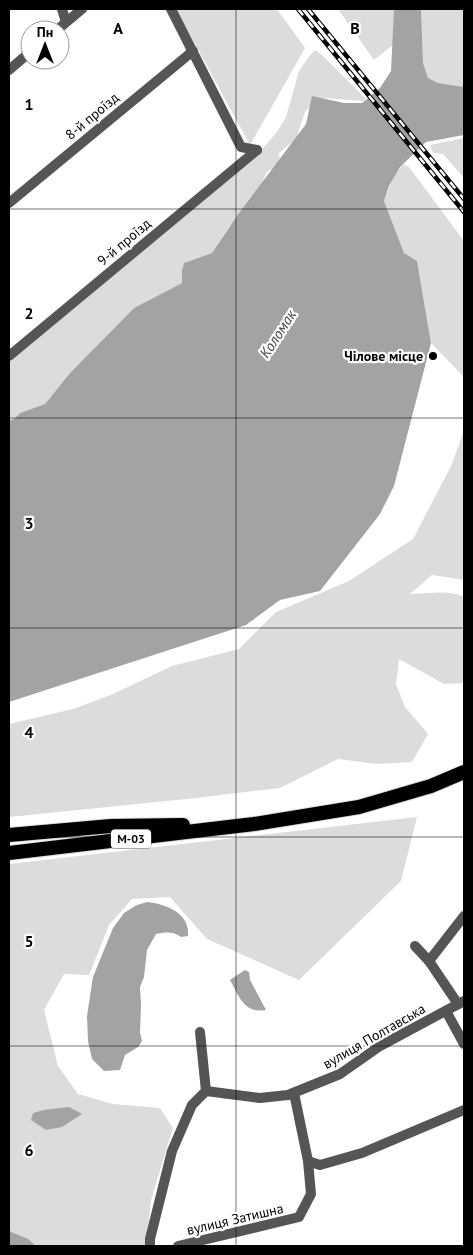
<svg xmlns="http://www.w3.org/2000/svg" width="473" height="1255" viewBox="0 0 473 1255" font-family="'PT Sans',sans-serif">
  <rect width="100%" height="100%" fill="#fff"/>
  <g fill="#dcdcdc">
    <path d="M 176,9 L 277,9 L 305,48 L 250,145 Z"/>
    <path d="M 338,9 L 394,9 L 393,45 L 374,60 Z"/>
    <path d="M 421,9 L 464,9 L 464,87 L 438,83 L 428,78 L 423,63 Z"/>
    <path d="M 315,50 L 321,54 L 365,98 L 364,101 L 322,98 L 313,104 L 305,112 L 296,139 L 279,153 L 280,163 L 267,172 L 255,197 L 229,227 L 212,253 L 184,263 L 182,270 L 182,283 L 134,308 L 70,373 L 45,404 L 20,413 L 14,419 L 9,421 L 9,361 L 202,202 L 257,155 L 277,132 L 286,117 L 299,71 L 311,54 Z"/>
    <path d="M 464,138 L 464,178 L 443,154 L 433,153 L 430,145 Z"/>
    <path d="M 403,164 L 409,167 L 464,241 L 464,377 L 431,343 L 417,261 L 404,253 L 384,201 L 394,176 Z"/>
    <path d="M 464,431 L 464,580 L 432,575 L 410,594 C 427,594 448,589 464,597 L 464,683 L 444,684 L 399,659 L 396,684 L 405,707 L 428,734 L 412,762 L 376,764 L 338,759 L 280,788 L 196,798 L 9,817 L 9,724 L 73,709 L 113,694 L 172,666 L 239,649 L 276,612 L 349,581 L 413,539 L 451,466 Z"/>
    <path d="M 417,817 L 401,881 L 299,980 L 207,939 L 170,897 L 132,899 L 109,925 L 89,975 L 64,974 L 44,1010 L 58,1066 L 78,1094 L 113,1104 L 160,1108 L 173,1128 L 151,1200 L 146,1246 L 9,1246 L 9,864 Z"/>
  </g>
  <g fill="#a3a3a3">
    <path d="M 394,9 L 421,9 L 423,63 L 428,78 L 438,83 L 464,87 L 464,135 L 426,142 L 400,167 L 389,186 L 384,201 L 404,253 L 417,261 L 431,343 L 394,486 L 380,514 L 320,591 L 280,600 L 246,625 L 9,702 L 9,421 L 14,419 L 20,413 L 45,404 L 70,373 L 134,308 L 182,283 L 182,270 L 184,263 L 212,253 L 239,213 L 306,124 L 312,96 L 344,103 L 362,103 L 380,88 L 391,71 Z"/>
    <path d="M 147,902 C 166,904 190,913 188,936 L 181,937 C 174,931 165,932 156,934 L 147,950 L 144,977 L 140,987 L 141,1005 L 140,1033 L 142,1041 L 138,1047 L 125,1055 L 120,1070 L 104,1071 L 92,1059 L 88,1041 L 87,1016 L 93,977 L 113,928 L 124,913 L 137,905 Z"/>
    <path d="M 245,970 L 249,972 L 250,980 L 266,1010 C 244,1014 239,996 230,980 Z"/>
    <path d="M 69,1107 L 82,1114 L 62,1127 L 46,1130 L 31,1120 L 33,1113 L 44,1110 Z"/>
    <path d="M 9,1231 L 28,1239 L 36,1246 L 9,1246 Z"/>
  </g>
  <g fill="none" stroke-linecap="round" stroke-linejoin="round">
    <defs>
      <g id="highway">
        <path d="M 9,835 L 111,826 L 183,825"/>
        <path d="M 9,853 L 254,824 L 359,807 L 431,786 L 464,772"/>
      </g>
    </defs>
    <use href="#highway" stroke="#dbdbdb" stroke-width="16"/>
    <g stroke="#555" stroke-width="10">
      <path d="M 62,9 L 66,22"/>
      <path d="M 171,9 L 241,147 L 257,150"/>
      <path d="M 57,30 L 82,9"/>
      <path d="M 9,70 L 30,52"/>
      <path d="M 9,203 L 193,51"/>
      <path d="M 9,356 L 257,150"/>
      <path d="M 415,946 L 429,961"/>
      <path d="M 458,1004 L 429,961 L 464,916"/>
      <path d="M 446,1011 L 464,1044"/>
      <path d="M 200,1032 L 206,1091"/>
      <path d="M 206,1091 L 260,1098 L 288,1095 L 340,1074 L 380,1046 L 464,1001"/>
      <path d="M 308,1161 L 320,1165 L 362,1153 L 464,1110"/>
      <path d="M 150,1246 L 150,1239 L 172,1151 L 192,1105 L 206,1091"/>
      <path d="M 178,1246 L 299,1217 L 311,1194 L 308,1161 L 294,1093"/>
    </g>
    <use href="#highway" stroke="#000" stroke-width="14"/>
    <defs>
      <g id="rail">
        <path d="M 298,9 L 464,212"/>
        <path d="M 308,9 L 464,199"/>
      </g>
    </defs>
    <use href="#rail" stroke="#000" stroke-width="4.5"/>
    <use href="#rail" stroke="#fff" stroke-width="2.5" stroke-dasharray="8" stroke-linecap="butt"/>
  </g>
  <path fill="none" stroke="#000" stroke-width="1" stroke-opacity="0.55" d="M 236,9 L 236,1246M 9,209 L 464,209M 9,418 L 464,418M 9,628 L 464,628M 9,837 L 464,837M 9,1046 L 464,1046"/>
  <circle fill="#000" stroke="#fff" stroke-width="2" cx="433" cy="356" r="5"/>
  <g text-anchor="middle" stroke-width="4.5" stroke-linejoin="round" paint-order="stroke">
    <rect fill="#fff" stroke="#4c4c4c" stroke-width="1" x="111" y="829.5" width="40" height="19" rx="4"/>
    <g font-size="12" font-weight="bold" fill="#000">
      <text x="131" y="843">М-03</text>
    </g>
    <g font-size="14" fill="#000" stroke="#fff">
      <text transform="translate(92 116) rotate(-40)" y="5">8-й проїзд</text>
      <text transform="translate(124 242) rotate(-40)" y="5">9-й проїзд</text>
      <text transform="translate(374 1036) rotate(-30)" y="5">вулиця Полтавська</text>
      <text transform="translate(235 1219) rotate(-13)" y="5">вулиця Затишна</text>
    </g>
    <g font-size="14" font-weight="bold" fill="#000" stroke="#fff" text-anchor="end">
      <text x="423" y="361">Чілове місце</text>
    </g>
    <g font-size="15" font-style="italic" fill="#444" stroke="#fff">
      <text transform="translate(278 334) rotate(-57)" y="5">Коломак</text>
    </g>
  </g>
  <g font-size="16" text-anchor="middle" font-weight="bold" fill="#000" stroke="#fff" stroke-width="4.5" stroke-linejoin="round" paint-order="stroke">
    <text x="118" y="34">A</text>
    <text x="355" y="34">B</text>
    <text x="29" y="110">1</text>
    <text x="29" y="319">2</text>
    <text x="29" y="529">3</text>
    <text x="29" y="738">4</text>
    <text x="29" y="947">5</text>
    <text x="29" y="1156">6</text>
  </g>
  <rect width="473" height="1255" fill="none" stroke="#000000" stroke-width="20"/>
  <g transform="translate(45 45)"><circle r="24" fill="#ffffff" stroke="#999999"/>
  <path d="M0-4L9 19L0 12L-9 19Z" fill="#000000"/>
  <text y="-8" font-size="14" font-weight="bold" text-anchor="middle" fill="#000000">Пн</text>
  </g>
</svg>
